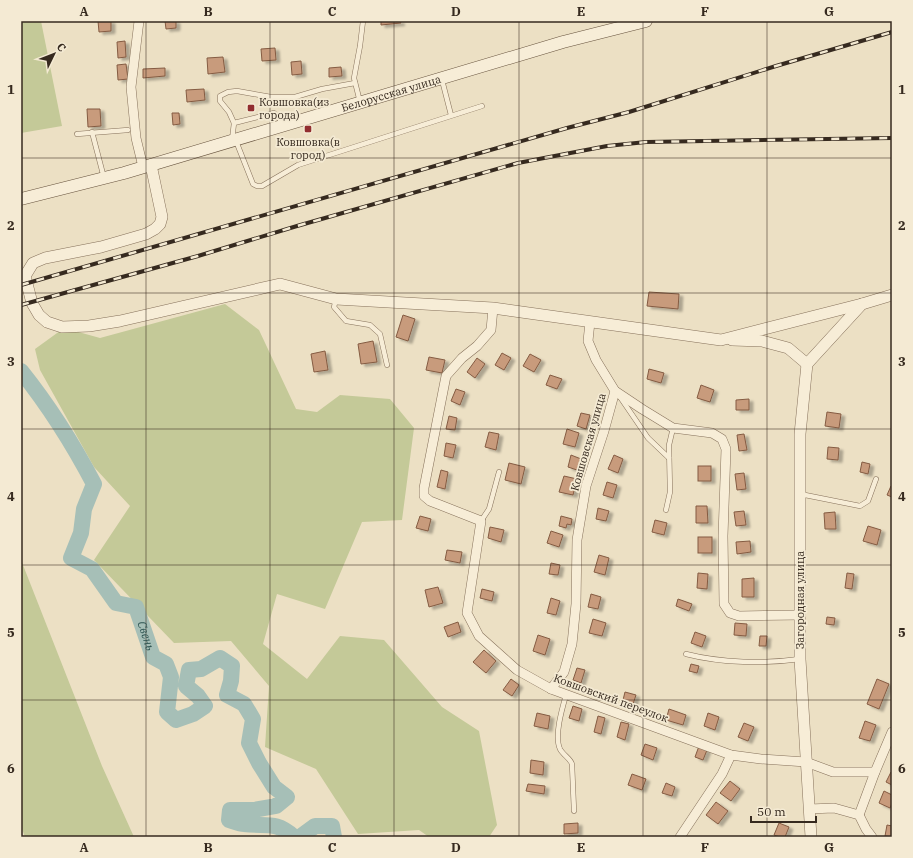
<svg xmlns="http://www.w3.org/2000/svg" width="913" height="858" viewBox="0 0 913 858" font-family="'IBM Plex Serif',serif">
  <defs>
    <filter id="shadow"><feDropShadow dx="4" dy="2.5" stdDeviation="1" flood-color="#0004"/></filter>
  </defs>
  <rect width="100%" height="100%" fill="#ece0c4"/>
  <g fill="#c4c998">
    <path d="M 21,21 L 41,21 L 62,126 L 21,133 Z"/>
    <path d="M 225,304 L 259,330 L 296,409 L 317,412 L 340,395 L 390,399 L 414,428 L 402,520 L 362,522 L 325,609 L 277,594 L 263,644 L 307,679 L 340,636 L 384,640 L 442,707 L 479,731 L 497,825 L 489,837 L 429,837 L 419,830 L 358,834 L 316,769 L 265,747 L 269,686 L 231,641 L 174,643 L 94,560 L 130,506 L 94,467 L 40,370 L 35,349 L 64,328 L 100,338 Z"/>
    <path d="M 21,560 L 102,766 L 134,837 L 25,837 L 21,826 Z"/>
  </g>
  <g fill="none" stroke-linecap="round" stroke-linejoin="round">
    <g stroke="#a6bfb7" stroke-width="16">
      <path id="s1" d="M 21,371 C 49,406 73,444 94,484 L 84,509 L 81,533 L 71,558 L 92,569 L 116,603 L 136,607 L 153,657 L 166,664 L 171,677 L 167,712 L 176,720 L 193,714 L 205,706 L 198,696 L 186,686 L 189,670 L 201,669 L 220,658 L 232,666 L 231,681 L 227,695 L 244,704 L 253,719 L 249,743 L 259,763 L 274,787 L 287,797 L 276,806 L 254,810 L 230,810 L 229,820 C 233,821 239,824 244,824 C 266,827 275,820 294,837"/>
      <path d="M 300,837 L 315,826 L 332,826 L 334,837"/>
    </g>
  </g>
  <g fill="#c89b7c" stroke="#845b42" filter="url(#shadow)">
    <path d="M 98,21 L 111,21 L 111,31 L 99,32 Z"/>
    <path d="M 165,21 L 176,21 L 176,28 L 166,29 Z"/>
    <path d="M 381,21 L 400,21 L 401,23 L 381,25 Z"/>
    <path d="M 125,41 L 126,57 L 118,58 L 117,42 Z"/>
    <path d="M 275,48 L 276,60 L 262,61 L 261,49 Z"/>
    <path d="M 223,57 L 225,72 L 208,74 L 207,58 Z"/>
    <path d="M 301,61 L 302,74 L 292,75 L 291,62 Z"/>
    <path d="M 126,64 L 128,79 L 118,80 L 117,65 Z"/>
    <path d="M 341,67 L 342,76 L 329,77 L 329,68 Z"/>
    <path d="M 165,68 L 165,76 L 143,78 L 143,69 Z"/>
    <path d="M 204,89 L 205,100 L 187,102 L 186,90 Z"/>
    <path d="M 87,109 L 100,109 L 101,126 L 88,127 Z"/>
    <path d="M 172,113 L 179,113 L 180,124 L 173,125 Z"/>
    <path d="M 649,292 L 679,294 L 678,309 L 647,306 Z"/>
    <path d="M 403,315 L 415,319 L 408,341 L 396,337 Z"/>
    <path d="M 373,341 L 377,362 L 361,364 L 358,344 Z"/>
    <path d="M 325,351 L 328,370 L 314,372 L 311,354 Z"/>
    <path d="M 502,353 L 511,358 L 504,370 L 495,365 Z"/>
    <path d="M 530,354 L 541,360 L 534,372 L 523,366 Z"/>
    <path d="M 429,357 L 445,360 L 442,373 L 426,370 Z"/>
    <path d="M 477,358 L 485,364 L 475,378 L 467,372 Z"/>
    <path d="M 649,369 L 664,373 L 661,383 L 647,379 Z"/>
    <path d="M 550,375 L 562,379 L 557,389 L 546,385 Z"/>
    <path d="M 701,385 L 714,390 L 710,402 L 697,398 Z"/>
    <path d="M 456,389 L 465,392 L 460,405 L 451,401 Z"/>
    <path d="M 749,399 L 749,410 L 736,410 L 736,400 Z"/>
    <path d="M 827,412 L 841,414 L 839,428 L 825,426 Z"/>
    <path d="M 581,413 L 590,415 L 586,429 L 577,426 Z"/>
    <path d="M 449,416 L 457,418 L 455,430 L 446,429 Z"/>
    <path d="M 567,429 L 579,433 L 575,447 L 563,444 Z"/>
    <path d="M 489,432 L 499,434 L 496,450 L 485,447 Z"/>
    <path d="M 744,434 L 747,450 L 739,451 L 737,435 Z"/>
    <path d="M 446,443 L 456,445 L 453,458 L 444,456 Z"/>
    <path d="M 828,447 L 839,448 L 838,460 L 827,459 Z"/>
    <path d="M 571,455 L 581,459 L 577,470 L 568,467 Z"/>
    <path d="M 614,455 L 623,459 L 618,473 L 608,469 Z"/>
    <path d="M 862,462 L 870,464 L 868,474 L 860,472 Z"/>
    <path d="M 509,463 L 525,467 L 521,484 L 505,480 Z"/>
    <rect x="698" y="466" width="13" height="15"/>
    <path d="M 441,470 L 448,472 L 445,489 L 437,487 Z"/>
    <path d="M 744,473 L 746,489 L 737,490 L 735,474 Z"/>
    <path d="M 564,476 L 577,479 L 573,495 L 559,492 Z"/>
    <path d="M 607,482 L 617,485 L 613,498 L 603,495 Z"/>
    <path d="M 891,486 L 892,486 L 892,497 L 887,495 Z"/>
    <path d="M 696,506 L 707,506 L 708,523 L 696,523 Z"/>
    <path d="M 598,508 L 609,511 L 606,521 L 596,519 Z"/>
    <path d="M 744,511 L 746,525 L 736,526 L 734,512 Z"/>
    <path d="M 835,512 L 836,529 L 825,529 L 824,513 Z"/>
    <path d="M 420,516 L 431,519 L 428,531 L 416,528 Z"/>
    <path d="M 561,516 L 572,519 L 571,525 L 567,524 L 566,528 L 559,526 Z"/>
    <path d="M 655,520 L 667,523 L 664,535 L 652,532 Z"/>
    <path d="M 868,526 L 881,530 L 877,545 L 863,541 Z"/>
    <path d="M 490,527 L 504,530 L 501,542 L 488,538 Z"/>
    <path d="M 551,531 L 563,535 L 559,547 L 547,543 Z"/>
    <rect x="698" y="537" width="14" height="16"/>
    <path d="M 750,541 L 751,552 L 737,554 L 736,542 Z"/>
    <path d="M 447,550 L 462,552 L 460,563 L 445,560 Z"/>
    <path d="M 599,555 L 609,558 L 605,575 L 594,572 Z"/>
    <path d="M 551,563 L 560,565 L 558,575 L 549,574 Z"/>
    <path d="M 698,573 L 708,574 L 707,589 L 697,588 Z"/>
    <path d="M 847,573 L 854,574 L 852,589 L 845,588 Z"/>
    <path d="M 754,578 L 754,597 L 742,597 L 742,579 Z"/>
    <path d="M 438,587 L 443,603 L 429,607 L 425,590 Z"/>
    <path d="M 482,589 L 494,592 L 492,601 L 480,598 Z"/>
    <path d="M 591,594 L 601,597 L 598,609 L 588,607 Z"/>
    <path d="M 551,598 L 560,601 L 556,615 L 547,613 Z"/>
    <path d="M 678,599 L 692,604 L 689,611 L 676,606 Z"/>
    <path d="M 827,617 L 835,618 L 834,625 L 826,624 Z"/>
    <path d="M 593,619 L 606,623 L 602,636 L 589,633 Z"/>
    <path d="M 458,622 L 461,632 L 448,637 L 444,627 Z"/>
    <path d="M 735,623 L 747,624 L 746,636 L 734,635 Z"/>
    <path d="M 695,632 L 706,636 L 702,647 L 691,643 Z"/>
    <path d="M 538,635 L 550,639 L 545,655 L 533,651 Z"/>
    <path d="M 760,636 L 767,636 L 766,646 L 759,646 Z"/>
    <path d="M 484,650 L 496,661 L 486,673 L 473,662 Z"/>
    <path d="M 691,664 L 699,666 L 697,673 L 689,671 Z"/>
    <path d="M 577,668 L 585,670 L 581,683 L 573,680 Z"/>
    <path d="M 511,679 L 519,685 L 512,696 L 503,690 Z"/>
    <path d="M 877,679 L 889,684 L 879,709 L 867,704 Z"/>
    <path d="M 625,692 L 636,695 L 632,707 L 622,704 Z"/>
    <path d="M 573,706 L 582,709 L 579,721 L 569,718 Z"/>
    <path d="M 669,709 L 686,715 L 683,725 L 666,720 Z"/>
    <path d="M 537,713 L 550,716 L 548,729 L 534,726 Z"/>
    <path d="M 708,713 L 719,717 L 715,730 L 704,726 Z"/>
    <path d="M 598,716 L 605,718 L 601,734 L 594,732 Z"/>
    <path d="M 865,721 L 876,725 L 870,741 L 859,738 Z"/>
    <path d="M 621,722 L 629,724 L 625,740 L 617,737 Z"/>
    <path d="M 744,723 L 754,727 L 748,741 L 738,737 Z"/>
    <path d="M 645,744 L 657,748 L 653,760 L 641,755 Z"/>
    <path d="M 699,746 L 707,750 L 703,760 L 695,757 Z"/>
    <path d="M 531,760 L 544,762 L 543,775 L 530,773 Z"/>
    <path d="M 891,772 L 892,772 L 892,785 L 886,782 Z"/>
    <path d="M 632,774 L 646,779 L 642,790 L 628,785 Z"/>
    <path d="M 730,781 L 740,789 L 731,801 L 720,793 Z"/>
    <path d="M 666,783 L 675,787 L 672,796 L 662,793 Z"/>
    <path d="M 528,784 L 545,786 L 544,794 L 526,791 Z"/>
    <path d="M 884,791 L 892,795 L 892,803 L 890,808 L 879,803 Z"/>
    <path d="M 716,802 L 728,811 L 718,824 L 706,815 Z"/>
    <path d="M 578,823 L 578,833 L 564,834 L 564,824 Z"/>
    <path d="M 779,823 L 789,827 L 785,837 L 780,837 L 774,835 Z"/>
    <path d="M 887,825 L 892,826 L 892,837 L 885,836 Z"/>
  </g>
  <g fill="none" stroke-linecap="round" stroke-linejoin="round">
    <defs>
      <g id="service">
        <path d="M 442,80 L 451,115"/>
        <path d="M 360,102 L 354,78 L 360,46 L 363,21"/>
        <path d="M 234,123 L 229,112 L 220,101 L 220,96 L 228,92 L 237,91 L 271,97 L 295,97 L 322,89 L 355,83"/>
        <path d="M 92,132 L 104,178"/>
        <path d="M 77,134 L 128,130"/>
        <path d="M 232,140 L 234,123 L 274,113 L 284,124"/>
        <path d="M 236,141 L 253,184 L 257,186 L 262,186 L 298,165 L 482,106"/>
        <path d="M 336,299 L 334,307 L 346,321 L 370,325 L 380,334 L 387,365"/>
        <path d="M 620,397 L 648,438 L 669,458"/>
        <path d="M 800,494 L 860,506 L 868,501 L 876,479"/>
        <path d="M 666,510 L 670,492 L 669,445 L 673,428"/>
        <path d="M 481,521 L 489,509 L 499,472"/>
        <path d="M 686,654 C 721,663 765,664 800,659"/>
        <path d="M 566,695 C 562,709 554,736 560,749 C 563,755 570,758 572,764 L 574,811"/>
      </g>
      <g id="minor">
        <path d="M 139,21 L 131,87 L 136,138 L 143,167"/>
        <path d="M 493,308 L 491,330 L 477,346 L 462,358 L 446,376 L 424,488 L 424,496 L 430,501 L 481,521 L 467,613 L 479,636 L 517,670 L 551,689 L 731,755 L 761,759 L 806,762 L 833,772 L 875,772"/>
        <path d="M 615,391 L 642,409 L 673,428 L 712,433 L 722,439 L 726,449 L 723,536 L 724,604 L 730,613 L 739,616 L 800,615"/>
        <path d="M 551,689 L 564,672 L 572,644 L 576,604 L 577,540 L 586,486 L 604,431 L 615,391 L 596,360 L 588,341 L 590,322"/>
        <path d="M 809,809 L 834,808 L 859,815 L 866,829 L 872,837"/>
        <path d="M 859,815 L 875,772 L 892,732"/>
        <path d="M 680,837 L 722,774 L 731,755"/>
      </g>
      <g id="tertiary">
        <path d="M 151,165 L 162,217 L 160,224 L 155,229 L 146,234 L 101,247 L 45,258 L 33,263 L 25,276 L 32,303 L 39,315 L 47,322 L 62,327 L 89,326 L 120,321 L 280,284 L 336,299 L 493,308 L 721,340 L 862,304 L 892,295"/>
        <path d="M 732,340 L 762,341 L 788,348 L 807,364"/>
        <path d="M 807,364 L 800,434 L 800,659 L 811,837"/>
        <path d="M 807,364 L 862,304"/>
      </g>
      <g id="secondary">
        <path id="s2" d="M 21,199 L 124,173 L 563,42 L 646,21"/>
      </g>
    </defs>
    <use href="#service" stroke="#86715b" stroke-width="5.5"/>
    <use href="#minor" stroke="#86715b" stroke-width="10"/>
    <use href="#tertiary" stroke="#86715b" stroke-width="12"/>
    <use href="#secondary" stroke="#67533e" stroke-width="13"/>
    <use href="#service" stroke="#f7edd7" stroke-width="4.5"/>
    <use href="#minor" stroke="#f7edd7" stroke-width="9"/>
    <use href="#tertiary" stroke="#f7edd7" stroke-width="11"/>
    <use href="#secondary" stroke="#f7edd7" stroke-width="12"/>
    <defs>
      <g id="rail">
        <path d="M 21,285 L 567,128 L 629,112 L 776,66 L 892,32"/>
        <path d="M 21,305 L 198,256 L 297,226 L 518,163 L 607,146 L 646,142 L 892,138"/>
      </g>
    </defs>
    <use href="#rail" stroke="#362a1f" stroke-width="4"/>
    <use href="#rail" stroke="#f4ead3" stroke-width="2.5" stroke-dasharray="8" stroke-linecap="butt"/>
  </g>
  <path fill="none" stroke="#362a1f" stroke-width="1" stroke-opacity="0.55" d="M 146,21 L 146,837M 270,21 L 270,837M 394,21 L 394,837M 519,21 L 519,837M 643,21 L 643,837M 767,21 L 767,837M 21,158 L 892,158M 21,293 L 892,293M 21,429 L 892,429M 21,565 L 892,565M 21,700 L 892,700"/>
  <g fill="#922e30" stroke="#f4ead3" stroke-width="1.5">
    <rect x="247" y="104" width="8" height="8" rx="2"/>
    <rect x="304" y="125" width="8" height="8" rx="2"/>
  </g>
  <g text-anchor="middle" stroke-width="3.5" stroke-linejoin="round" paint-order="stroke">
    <g font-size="11" fill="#362a1f" stroke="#f4ead3">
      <text dy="4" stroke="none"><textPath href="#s2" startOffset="385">Белорусская улица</textPath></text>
      <text transform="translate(588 442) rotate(-74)" y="4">Ковшовская улица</text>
      <text transform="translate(800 600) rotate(-90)" y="4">Загородная улица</text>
      <text transform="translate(611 698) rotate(20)" y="4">Ковшовский переулок</text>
    </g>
    <g font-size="11" fill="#362a1f" stroke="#f4ead3" text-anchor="start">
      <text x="259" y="106">Ковшовка(из<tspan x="259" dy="13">города)</tspan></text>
      <text x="308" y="146" text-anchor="middle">Ковшовка(в<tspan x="308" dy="13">город)</tspan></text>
    </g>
    <g font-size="12" font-style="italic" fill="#2f5552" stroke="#f4ead3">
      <text dy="4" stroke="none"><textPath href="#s1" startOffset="329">Свень</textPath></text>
    </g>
  </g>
  <rect width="913" height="858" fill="none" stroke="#f4ead3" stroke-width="44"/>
  <g transform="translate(54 54) rotate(47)" stroke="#f4ead3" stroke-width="3" paint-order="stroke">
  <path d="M0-3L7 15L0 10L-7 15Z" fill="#362a1f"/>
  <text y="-6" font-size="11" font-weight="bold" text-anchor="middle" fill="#362a1f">С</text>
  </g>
  <path d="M751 816v6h65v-6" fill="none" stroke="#362a1f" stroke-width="2"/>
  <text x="757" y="816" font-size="12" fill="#362a1f" stroke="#f4ead3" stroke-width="3" paint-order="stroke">50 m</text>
  <rect x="22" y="22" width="869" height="814" fill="none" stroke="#362a1f" stroke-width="1.5"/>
  <g font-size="13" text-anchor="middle" font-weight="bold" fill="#362a1f">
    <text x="84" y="16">A</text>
    <text x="208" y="16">B</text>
    <text x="332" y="16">C</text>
    <text x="456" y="16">D</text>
    <text x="581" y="16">E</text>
    <text x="705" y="16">F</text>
    <text x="829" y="16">G</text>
    <text x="11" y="94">1</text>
    <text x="902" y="94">1</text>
    <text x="11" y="230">2</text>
    <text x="902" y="230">2</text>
    <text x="11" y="366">3</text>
    <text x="902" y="366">3</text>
    <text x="11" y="501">4</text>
    <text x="902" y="501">4</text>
    <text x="11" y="637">5</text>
    <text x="902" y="637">5</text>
    <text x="11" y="773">6</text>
    <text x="902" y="773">6</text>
    <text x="84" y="852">A</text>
    <text x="208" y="852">B</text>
    <text x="332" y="852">C</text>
    <text x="456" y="852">D</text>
    <text x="581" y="852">E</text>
    <text x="705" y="852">F</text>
    <text x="829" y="852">G</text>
  </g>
</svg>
